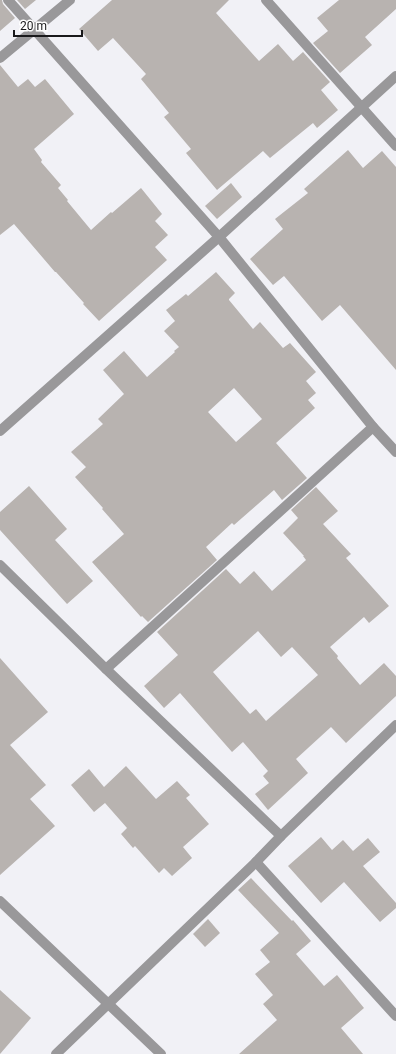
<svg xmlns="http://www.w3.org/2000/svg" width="396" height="1054" viewBox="0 0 396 1054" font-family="Roboto,sans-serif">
  <rect width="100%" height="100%" fill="#f1f1f6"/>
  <g fill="#b8b3b0" fill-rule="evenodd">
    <path d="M 0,0 L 2,0 L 3,4 L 15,18 L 0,31 Z"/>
    <path d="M 17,0 L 36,0 L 25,9 Z"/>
    <path d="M 112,0 L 229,0 L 216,13 L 259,61 L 278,44 L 293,61 L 303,52 L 330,82 L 321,90 L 338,110 L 317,128 L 313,123 L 270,158 L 263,151 L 217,190 L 186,153 L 191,149 L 164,117 L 169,113 L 141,79 L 146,74 L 113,38 L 98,51 L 79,29 Z"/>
    <path d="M 339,0 L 396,0 L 396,9 L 365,37 L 372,45 L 340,73 L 313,43 L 328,31 L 317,18 Z"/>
    <path d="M 0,65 L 18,87 L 28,79 L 35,87 L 45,79 L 74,114 L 34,149 L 42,160 L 41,162 L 61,185 L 58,188 L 68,200 L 67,201 L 91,230 L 111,212 L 112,213 L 141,188 L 162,214 L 155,221 L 168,235 L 155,247 L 167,260 L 99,321 L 83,304 L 84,303 L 56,272 L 55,272 L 14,224 L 0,235 Z"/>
    <path d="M 348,150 L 363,168 L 382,151 L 396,167 L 396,370 L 340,305 L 322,321 L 284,276 L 273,285 L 250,259 L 283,229 L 275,219 L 308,193 L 304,189 Z"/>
    <path d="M 231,183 L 242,197 L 217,219 L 205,206 Z"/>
    <path d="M 216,272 L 235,293 L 229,299 L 229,300 L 253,329 L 260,322 L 283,348 L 290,343 L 316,372 L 306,381 L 316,393 L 308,400 L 315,408 L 276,443 L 307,478 L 282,500 L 274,490 L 234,525 L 232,523 L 206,547 L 217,560 L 148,622 L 142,616 L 141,617 L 92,562 L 124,534 L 102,509 L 103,508 L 75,477 L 86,467 L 71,452 L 103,424 L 98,419 L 124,394 L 103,370 L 124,351 L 147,377 L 175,352 L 174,351 L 179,347 L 164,331 L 175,321 L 166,310 L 186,294 L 188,296 ZM 234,388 L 262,419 L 236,442 L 208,412 Z"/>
    <path d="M 29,486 L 67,529 L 55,540 L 93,581 L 67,604 L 0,530 L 0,512 Z"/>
    <path d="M 316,487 L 338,511 L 323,524 L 351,554 L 346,558 L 389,606 L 369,623 L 364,617 L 330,647 L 338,656 L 337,658 L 360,685 L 384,663 L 396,676 L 396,696 L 346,743 L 331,727 L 296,759 L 308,773 L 268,810 L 255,794 L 269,783 L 263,776 L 268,771 L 243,742 L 232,752 L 180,693 L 164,708 L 144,686 L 178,655 L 157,632 L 226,569 L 240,584 L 254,571 L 272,591 L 306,560 L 303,556 L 304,556 L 283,533 L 298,518 L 291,510 ZM 258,631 L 281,657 L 292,647 L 318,675 L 266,721 L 256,709 L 250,714 L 213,672 Z"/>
    <path d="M 0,658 L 48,712 L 10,745 L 46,785 L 30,799 L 55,826 L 0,875 Z"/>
    <path d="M 126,766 L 156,799 L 177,781 L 190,795 L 186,798 L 209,824 L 183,847 L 192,858 L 172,876 L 164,868 L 159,873 L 135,846 L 133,848 L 121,834 L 127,828 L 105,803 L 94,812 L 71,785 L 89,769 L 104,787 Z"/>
    <path d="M 321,837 L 332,850 L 343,840 L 353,851 L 368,838 L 380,852 L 363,866 L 396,903 L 396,908 L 380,922 L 344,882 L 321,903 L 288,866 Z"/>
    <path d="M 251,878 L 292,921 L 293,920 L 311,941 L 296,954 L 324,986 L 337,975 L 364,1008 L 341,1028 L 363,1054 L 239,1054 L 277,1020 L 263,1004 L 273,995 L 255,974 L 270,962 L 260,950 L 279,933 L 238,890 Z"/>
    <path d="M 208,919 L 220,933 L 205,947 L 193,934 Z"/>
    <path d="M 0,990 L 31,1018 L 0,1054 Z"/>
  </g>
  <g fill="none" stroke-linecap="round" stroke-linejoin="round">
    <g stroke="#99989a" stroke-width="10">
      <path d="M 8,0 L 219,237 L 373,427 L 396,452"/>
      <path d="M 266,0 L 396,146"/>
      <path d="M 0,58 L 70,0"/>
      <path d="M 0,431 L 219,237 L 396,76"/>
      <path d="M 0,565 L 106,669 L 281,836"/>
      <path d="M 106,669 L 373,427"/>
      <path d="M 256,862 L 396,1016"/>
      <path d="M 0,901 L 161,1054"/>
      <path d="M 56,1054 L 256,862 L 281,836 L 396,725"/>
    </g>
  </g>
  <path d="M14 30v6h68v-6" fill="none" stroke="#19191b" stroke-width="2"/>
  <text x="20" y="30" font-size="12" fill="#19191b" stroke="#ffffff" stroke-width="3" paint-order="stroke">20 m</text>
</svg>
